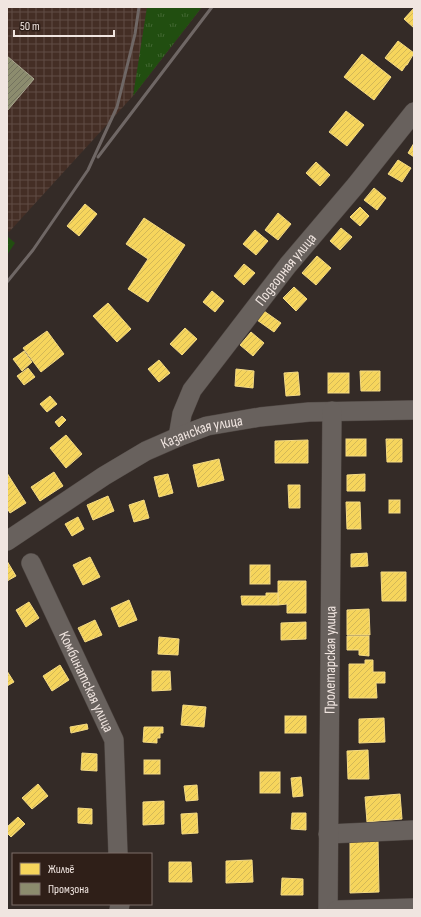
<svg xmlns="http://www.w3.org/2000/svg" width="421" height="917" viewBox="0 0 421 917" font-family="'Sofia Sans Condensed',sans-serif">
  <defs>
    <pattern id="industrial-grid" width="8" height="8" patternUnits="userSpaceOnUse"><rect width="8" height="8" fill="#442e25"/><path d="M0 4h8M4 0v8" fill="none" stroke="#5f4c44"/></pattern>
    <pattern id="grass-tufts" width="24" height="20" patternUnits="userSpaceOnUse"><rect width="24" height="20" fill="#214e10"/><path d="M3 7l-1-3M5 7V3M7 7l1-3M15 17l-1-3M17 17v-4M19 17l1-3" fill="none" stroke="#426732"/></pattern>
    <pattern id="homes-hatch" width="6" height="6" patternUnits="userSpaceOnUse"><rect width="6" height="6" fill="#f6d55c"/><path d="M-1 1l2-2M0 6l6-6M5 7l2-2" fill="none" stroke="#d3b857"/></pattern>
    <pattern id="industry-hatch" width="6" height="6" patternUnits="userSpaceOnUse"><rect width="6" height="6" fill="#8c8c6e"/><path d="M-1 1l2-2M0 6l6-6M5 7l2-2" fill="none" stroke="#74735f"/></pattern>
  </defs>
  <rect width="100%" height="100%" fill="#342b27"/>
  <path fill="url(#industrial-grid)" d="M 7,7 L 202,7 L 133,96 L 9,232 L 7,230 Z"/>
  <g fill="url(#grass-tufts)">
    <path d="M 147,7 L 202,7 L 133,96 Z"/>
    <path d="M 7,236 L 15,243 L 7,255 Z"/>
  </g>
  <g fill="url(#homes-hatch)" stroke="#f4da84">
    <path d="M 414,8 L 414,28 L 404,19 Z"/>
    <path d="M 398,41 L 414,53 L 407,65 L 406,65 L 402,71 L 385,58 Z"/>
    <path d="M 362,54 L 391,77 L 374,100 L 344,77 Z"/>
    <path d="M 346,111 L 364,125 L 347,146 L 329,132 Z"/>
    <path d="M 414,143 L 414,157 L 408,153 Z"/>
    <path d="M 398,160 L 411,168 L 402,182 L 388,174 Z"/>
    <path d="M 316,162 L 330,175 L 320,186 L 306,173 Z"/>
    <path d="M 374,188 L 386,198 L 377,210 L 364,200 Z"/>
    <path d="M 85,204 L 97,214 L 79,236 L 67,226 Z"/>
    <path d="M 360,207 L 369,216 L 360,226 L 350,217 Z"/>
    <path d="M 278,213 L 291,224 L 278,240 L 265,230 Z"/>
    <path d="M 144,218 L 185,245 L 148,302 L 128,289 L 148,259 L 126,244 Z"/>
    <path d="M 341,228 L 352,237 L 340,250 L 330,241 Z"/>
    <path d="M 255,230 L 268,241 L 256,255 L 243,244 Z"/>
    <path d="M 317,256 L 331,268 L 316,285 L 302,273 Z"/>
    <path d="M 244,264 L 255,273 L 244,285 L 234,276 Z"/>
    <path d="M 294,287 L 307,299 L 296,311 L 283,298 Z"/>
    <path d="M 212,291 L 224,301 L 215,312 L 203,302 Z"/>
    <path d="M 108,303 L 131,329 L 117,342 L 93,316 Z"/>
    <path d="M 264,311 L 281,323 L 274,332 L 257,320 Z"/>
    <path d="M 185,328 L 197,339 L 182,355 L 170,344 Z"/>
    <path d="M 47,331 L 64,354 L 41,372 L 23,348 Z"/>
    <path d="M 251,332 L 264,343 L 253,356 L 240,345 Z"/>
    <path d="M 24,351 L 32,362 L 22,371 L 13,359 Z"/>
    <path d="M 159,360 L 170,373 L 159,382 L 148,369 Z"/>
    <path d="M 28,368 L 35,377 L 24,385 L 17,376 Z"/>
    <path d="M 236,369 L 254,371 L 253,388 L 235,386 Z"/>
    <path d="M 360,371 L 380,371 L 380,391 L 361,391 Z"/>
    <path d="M 298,372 L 300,395 L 286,396 L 284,373 Z"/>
    <rect x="328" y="373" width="21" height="20"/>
    <path d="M 50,396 L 57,404 L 47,412 L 40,404 Z"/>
    <path d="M 62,416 L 66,420 L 59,427 L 55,422 Z"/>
    <path d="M 66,435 L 82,454 L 66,468 L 50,448 Z"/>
    <rect x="346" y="439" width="20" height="17"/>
    <path d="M 386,439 L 402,439 L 402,462 L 387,462 Z"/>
    <path d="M 308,440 L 308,463 L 275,463 L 275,441 Z"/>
    <path d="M 219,459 L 224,480 L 198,487 L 193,465 Z"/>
    <path d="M 54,472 L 63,486 L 40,501 L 31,487 Z"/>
    <path d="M 7,473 L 26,503 L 10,513 L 7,508 Z"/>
    <path d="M 168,474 L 173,493 L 159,497 L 154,477 Z"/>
    <path d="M 365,474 L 365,491 L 347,491 L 347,475 Z"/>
    <path d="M 288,485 L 300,485 L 300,508 L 289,508 Z"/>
    <path d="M 108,496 L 114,511 L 93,520 L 87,505 Z"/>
    <path d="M 144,500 L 149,518 L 134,522 L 129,505 Z"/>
    <rect x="389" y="500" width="11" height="13"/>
    <path d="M 346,502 L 360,502 L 361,529 L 347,529 Z"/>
    <path d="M 78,517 L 84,529 L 72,536 L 65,524 Z"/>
    <path d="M 367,553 L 368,566 L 351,567 L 351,554 Z"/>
    <path d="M 90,557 L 100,577 L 83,585 L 73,565 Z"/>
    <path d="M 7,561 L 16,576 L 7,581 Z"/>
    <rect x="250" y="565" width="20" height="19"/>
    <path d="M 381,572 L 406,572 L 406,601 L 382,601 Z"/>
    <path d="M 278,581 L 306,581 L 306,613 L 287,613 L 287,604 L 278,605 Z"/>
    <path d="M 266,593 L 278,593 L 278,605 L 242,605 L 241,596 L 266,596 Z"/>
    <path d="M 129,600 L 137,620 L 119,627 L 111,608 Z"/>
    <path d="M 29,602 L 39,618 L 26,627 L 16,610 Z"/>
    <path d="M 369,609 L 370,635 L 347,635 L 347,610 Z"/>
    <path d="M 95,620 L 102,635 L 85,642 L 78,628 Z"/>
    <path d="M 306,622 L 306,639 L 281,640 L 281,623 Z"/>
    <path d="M 347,636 L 369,636 L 369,656 L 359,655 L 359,650 L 347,650 Z"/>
    <path d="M 159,637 L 179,639 L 178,655 L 158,654 Z"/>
    <path d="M 365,660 L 373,660 L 373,672 L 385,672 L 385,683 L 376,683 L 377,698 L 349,698 L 349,664 L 365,664 Z"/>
    <path d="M 60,665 L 69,680 L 52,691 L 43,676 Z"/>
    <path d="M 7,671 L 14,682 L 7,686 Z"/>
    <path d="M 152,671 L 170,671 L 171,690 L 152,691 Z"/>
    <path d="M 183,705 L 206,707 L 204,727 L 181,725 Z"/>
    <rect x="285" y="716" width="21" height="17"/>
    <path d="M 384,718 L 385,742 L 359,743 L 359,719 Z"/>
    <path d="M 87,724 L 88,729 L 71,733 L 70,727 Z"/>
    <path d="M 144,727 L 163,727 L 163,733 L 160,733 L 160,738 L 157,738 L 157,743 L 143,742 Z"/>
    <path d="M 368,750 L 369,779 L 348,779 L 347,751 Z"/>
    <path d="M 82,753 L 97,754 L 97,771 L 81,770 Z"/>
    <rect x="144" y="760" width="16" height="14"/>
    <rect x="260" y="772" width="20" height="21"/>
    <path d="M 301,777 L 303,796 L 293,797 L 291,778 Z"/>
    <path d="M 38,784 L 48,796 L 32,809 L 22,798 Z"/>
    <path d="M 197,785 L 198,800 L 186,801 L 184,786 Z"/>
    <path d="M 400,794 L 402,819 L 367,822 L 365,797 Z"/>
    <path d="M 164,801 L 164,824 L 143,825 L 143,802 Z"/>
    <path d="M 78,808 L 92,809 L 92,824 L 78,823 Z"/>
    <path d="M 197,813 L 198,833 L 182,834 L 181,814 Z"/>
    <path d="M 292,813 L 306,813 L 306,830 L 291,829 Z"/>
    <path d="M 18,817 L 25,824 L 11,837 L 7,833 L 7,827 Z"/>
    <path d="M 378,839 L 379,892 L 350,893 L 350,840 Z"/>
    <path d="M 252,860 L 253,882 L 226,883 L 226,861 Z"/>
    <path d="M 169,862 L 191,862 L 192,882 L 169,882 Z"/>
    <path d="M 282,878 L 303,879 L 303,895 L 281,895 Z"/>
  </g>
  <path fill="url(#industry-hatch)" stroke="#aaa790" d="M 7,56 L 34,79 L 7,111 Z"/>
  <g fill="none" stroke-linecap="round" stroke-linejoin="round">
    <defs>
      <g id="minor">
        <path id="s1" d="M 178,437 L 182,414 L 192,390 L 288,265 L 356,185 L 414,112"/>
        <path id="s2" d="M 7,541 L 104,476 L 146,451 L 178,437 L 207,426 L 260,417 L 309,412 L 414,410"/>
        <path id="s3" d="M 31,563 L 114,740 L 118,854"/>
        <path d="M 328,834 L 414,830"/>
        <path d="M 119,910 L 120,904"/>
        <path id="s4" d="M 328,910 L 332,411"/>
        <path d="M 337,910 L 414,908"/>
      </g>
    </defs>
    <use href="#minor" stroke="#4e4642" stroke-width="20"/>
    <use href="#minor" stroke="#68615d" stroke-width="19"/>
    <g stroke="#6f6765" stroke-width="3">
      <path d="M 98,157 L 212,7"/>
      <path d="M 7,282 L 33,250 L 88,170 L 117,107 L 135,34 L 139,7"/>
    </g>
  </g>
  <g text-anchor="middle" stroke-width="4" stroke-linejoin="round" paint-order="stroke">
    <g font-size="15" fill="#f0e5e0" stroke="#2f1f18">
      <text dy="5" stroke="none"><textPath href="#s1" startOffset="202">Подгорная улица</textPath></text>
      <text dy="5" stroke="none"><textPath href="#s2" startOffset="225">Казанская улица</textPath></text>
      <text dy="5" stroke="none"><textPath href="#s4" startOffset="250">Пролетарская улица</textPath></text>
      <text dy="5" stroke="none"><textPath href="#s3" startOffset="131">Комбинатская улица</textPath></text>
    </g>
  </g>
  <rect width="421" height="917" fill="none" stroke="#f0e5e0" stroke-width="16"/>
  <rect x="12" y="853" width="140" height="52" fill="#2f1f18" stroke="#7c6e68"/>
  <rect x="20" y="863" width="20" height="12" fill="#f6d55c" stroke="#7c6e68"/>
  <text x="48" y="873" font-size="12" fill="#f0e5e0">Жильё</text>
  <rect x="20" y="883" width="20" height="12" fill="#8c8c6e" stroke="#7c6e68"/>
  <text x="48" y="893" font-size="12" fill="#f0e5e0">Промзона</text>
  <path d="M14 30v6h100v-6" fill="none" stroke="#f0e5e0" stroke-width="2"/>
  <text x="20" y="30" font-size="12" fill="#f0e5e0" stroke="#2f1f18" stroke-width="3" paint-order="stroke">50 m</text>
</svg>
